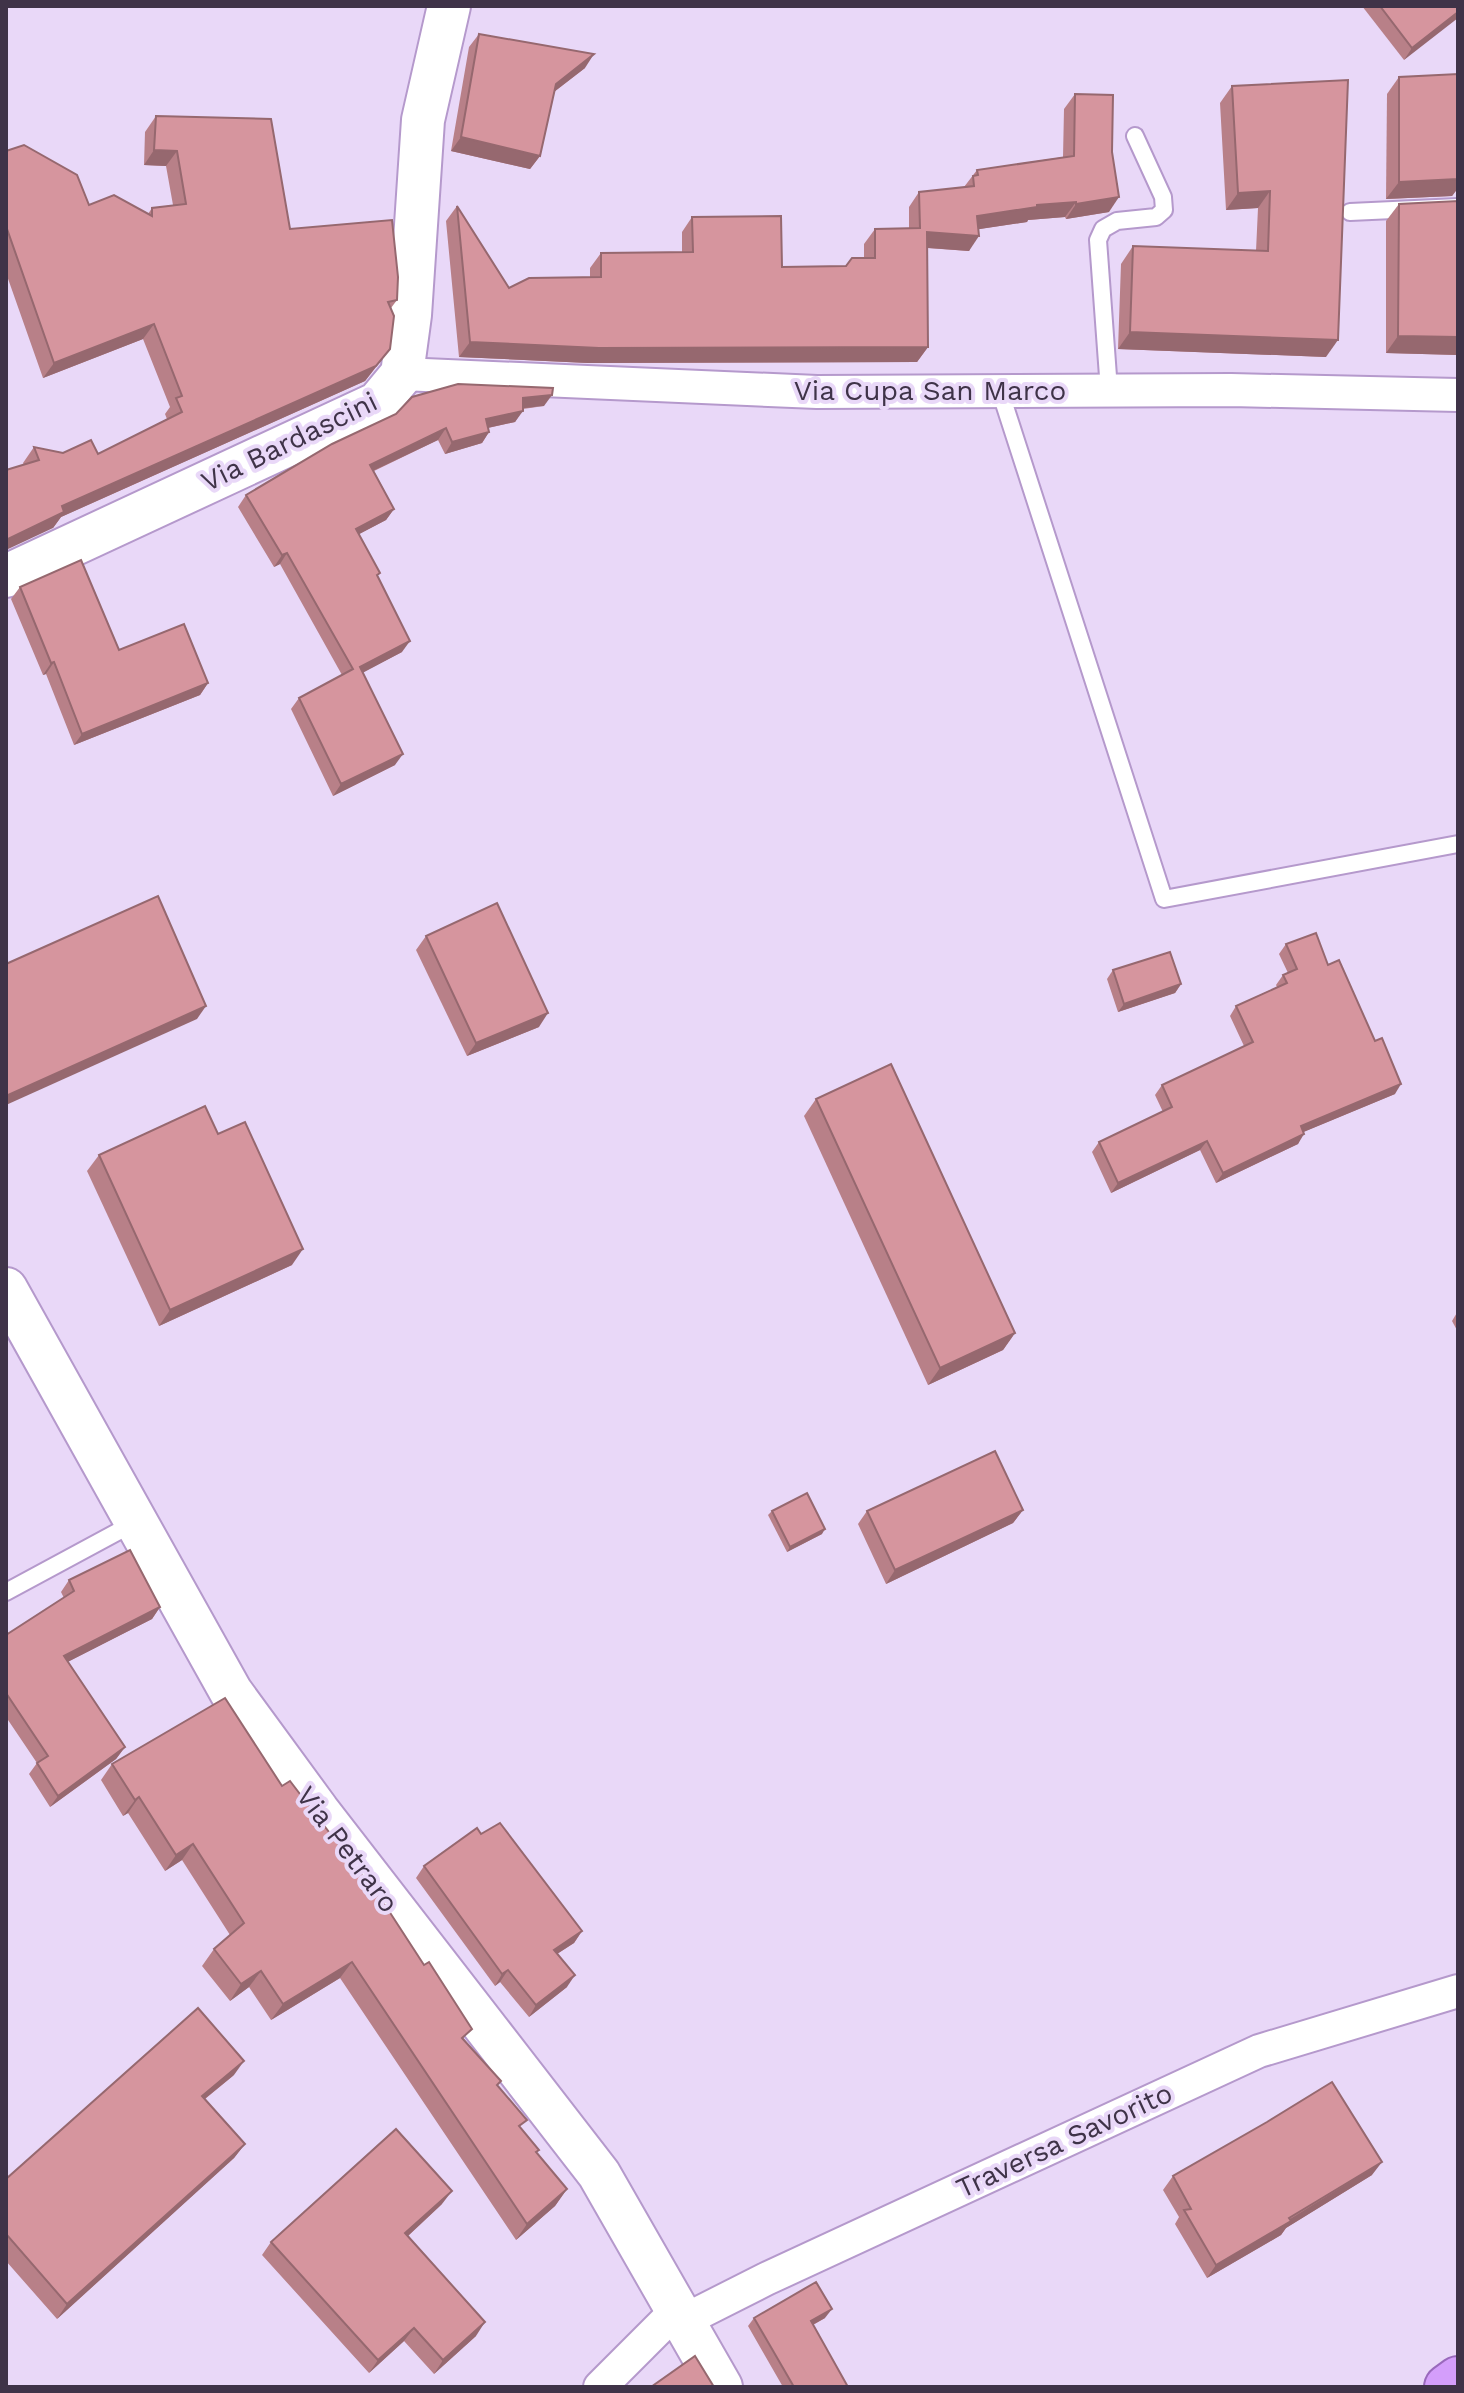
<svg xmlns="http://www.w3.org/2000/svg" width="1464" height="2393" viewBox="0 0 1464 2393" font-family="'Work Sans',sans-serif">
  <rect width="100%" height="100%" fill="#e9d8f8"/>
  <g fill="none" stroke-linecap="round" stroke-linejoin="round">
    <defs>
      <g id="service">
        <path d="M 1350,212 L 1458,207"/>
        <path d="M 1109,390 L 1098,240 L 1103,229 L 1117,221 L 1156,217 L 1164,210 L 1163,197 L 1135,136"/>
        <path d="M 1000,391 L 1164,899 L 1458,844"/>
        <path d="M 6,1592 L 134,1523"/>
      </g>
      <g id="minor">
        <path d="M 402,374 L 817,392 L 1231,390 L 1458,395"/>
        <path d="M 683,2321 L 766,2279 L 1259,2051 L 1458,1991"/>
        <path d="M 600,2387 L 677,2310"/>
      </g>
      <g id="tertiary">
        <path d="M 6,576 L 378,403 L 402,374 L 410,315 L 423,120 L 449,6"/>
        <path d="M 6,1289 L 231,1692 L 318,1811 L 599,2174 L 721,2387"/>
      </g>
      <path id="trunk" d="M 1447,2387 L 1458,2379"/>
    </defs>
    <use href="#service" stroke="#b599cc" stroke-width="20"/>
    <use href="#minor" stroke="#b599cc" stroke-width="36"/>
    <use href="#tertiary" stroke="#b599cc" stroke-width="46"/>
    <use href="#trunk" stroke="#9969bc" stroke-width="48"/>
    <use href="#service" stroke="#fff" stroke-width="16"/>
    <use href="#minor" stroke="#fff" stroke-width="32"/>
    <use href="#tertiary" stroke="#fff" stroke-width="42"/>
    <use href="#trunk" stroke="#d49efb" stroke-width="44"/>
  </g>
  <g fill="#b88088">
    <path d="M 1362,6 L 1458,6 L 1404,60 Z"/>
    <path d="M 479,34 L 585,68 L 554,92 L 540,156 L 530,169 L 451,151 L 469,47 Z"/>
    <path d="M 1458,74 L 1458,188 L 1452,196 L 1386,199 L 1387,94 L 1399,77 Z"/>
    <path d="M 1348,80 L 1326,357 L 1118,349 L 1121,264 L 1133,246 L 1256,251 L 1258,208 L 1226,210 L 1220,103 L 1232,86 Z"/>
    <path d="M 1075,94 L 1109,212 L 1066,219 L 1065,217 L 1028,220 L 1027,222 L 979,229 L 969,251 L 927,248 L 928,347 L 917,362 L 588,363 L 459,357 L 446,221 L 457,206 L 509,288 L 590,277 L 590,268 L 601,253 L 682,252 L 682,232 L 692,217 L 782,267 L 846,266 L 864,258 L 864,244 L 875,229 L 909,228 L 909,207 L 919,192 L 964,187 L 977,170 L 1063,157 L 1064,109 Z"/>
    <path d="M 156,116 L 290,229 L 397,300 L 391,308 L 390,349 L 365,381 L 61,517 L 53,528 L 23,463 L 34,447 L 63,453 L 98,454 L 167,419 L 165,414 L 170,407 L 143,339 L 43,378 L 6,273 L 6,151 L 89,205 L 148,214 L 152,208 L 173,205 L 166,166 L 144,165 L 145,132 Z"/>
    <path d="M 1458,201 L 1458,355 L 1386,353 L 1386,221 L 1399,204 Z"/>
    <path d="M 544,406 L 523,409 L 515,422 L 488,428 L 489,432 L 482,443 L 445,454 L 438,440 L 374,471 L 394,509 L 386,520 L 359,534 L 377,576 L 402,652 L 363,672 L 395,765 L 333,796 L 291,709 L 299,698 L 342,675 L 280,564 L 274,567 L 238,507 L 246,495 L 396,414 Z"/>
    <path d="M 20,587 L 119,650 L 208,683 L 200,695 L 74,745 L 46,674 L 43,675 L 11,599 Z"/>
    <path d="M 426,936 L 539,1027 L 467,1056 L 416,950 Z"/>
    <path d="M 1286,944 L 1328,965 L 1395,1094 L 1303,1132 L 1298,1144 L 1216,1183 L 1200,1150 L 1111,1193 L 1092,1152 L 1099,1142 L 1163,1112 L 1155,1095 L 1162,1085 L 1244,1046 L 1230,1016 L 1236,1006 L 1277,987 L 1276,985 L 1283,975 L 1288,973 L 1279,954 Z"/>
    <path d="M 1113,970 L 1181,984 L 1175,993 L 1118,1012 L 1107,979 Z"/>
    <path d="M 816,1099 L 1015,1333 L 1003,1350 L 928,1385 L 804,1116 Z"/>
    <path d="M 218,1134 L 292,1265 L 159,1326 L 87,1171 L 99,1155 Z"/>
    <path d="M 1458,1311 L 1458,1332 L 1452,1321 Z"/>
    <path d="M 1023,1510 L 1013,1523 L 886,1584 L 858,1524 L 867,1511 Z"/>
    <path d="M 772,1511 L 822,1534 L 787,1552 L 768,1515 Z"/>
    <path d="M 69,1580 L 160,1607 L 152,1619 L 67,1662 L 125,1747 L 116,1759 L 50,1807 L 29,1774 L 37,1763 L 6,1717 L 6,1635 L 64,1598 L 61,1592 Z"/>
    <path d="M 112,1764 L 282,1786 L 498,2086 L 521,2128 L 537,2153 L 567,2189 L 555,2206 L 516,2240 L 340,1978 L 271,2020 L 249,1987 L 230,2001 L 202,1966 L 214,1949 L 230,1935 L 182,1860 L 165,1871 L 128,1813 L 123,1816 L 101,1780 Z"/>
    <path d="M 481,1834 L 582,1931 L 574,1943 L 557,1954 L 567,1987 L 529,2017 L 500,1982 L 495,1986 L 416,1878 L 424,1866 Z"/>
    <path d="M 234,2075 L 205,2099 L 245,2144 L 234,2158 L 57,2319 L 6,2261 L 6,2179 Z"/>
    <path d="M 1372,2175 L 1286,2228 L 1281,2235 L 1207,2278 L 1175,2224 L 1179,2217 L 1163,2190 L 1173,2176 Z"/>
    <path d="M 442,2204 L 408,2236 L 476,2336 L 434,2374 L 404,2341 L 369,2373 L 262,2255 L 271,2242 Z"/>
    <path d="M 754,2318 L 825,2318 L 813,2325 L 848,2387 L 783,2387 L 748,2326 Z"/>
  </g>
  <g fill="#96686f">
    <path d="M 1458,12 L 1458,18 L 1404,60 L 1412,48 Z"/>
    <path d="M 594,54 L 585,68 L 546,98 L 556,84 Z"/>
    <path d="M 461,137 L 540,156 L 530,169 L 451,151 Z"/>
    <path d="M 154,150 L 177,151 L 166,166 L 144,165 Z"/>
    <path d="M 1458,179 L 1458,188 L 1452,196 L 1386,199 L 1399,182 Z"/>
    <path d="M 1270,191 L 1258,208 L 1226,210 L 1238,193 Z"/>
    <path d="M 1119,197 L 1109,212 L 1066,219 L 1076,204 Z"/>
    <path d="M 1076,202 L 1065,217 L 1028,220 L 1027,222 L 967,231 L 977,216 L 1037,205 Z"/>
    <path d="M 927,232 L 979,236 L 969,251 L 916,247 Z"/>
    <path d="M 154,324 L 143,339 L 43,378 L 54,363 Z"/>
    <path d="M 1130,332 L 1338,340 L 1326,357 L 1118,349 Z"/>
    <path d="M 1398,336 L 1458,337 L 1458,355 L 1386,353 Z"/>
    <path d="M 470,342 L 928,347 L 917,362 L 588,363 L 459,357 Z"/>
    <path d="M 390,349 L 365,381 L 61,517 L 53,528 L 6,550 L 6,540 L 62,506 Z"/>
    <path d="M 552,395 L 544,406 L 515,409 L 523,398 Z"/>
    <path d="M 523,411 L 515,422 L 478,430 L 486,419 Z"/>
    <path d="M 446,428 L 438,440 L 362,476 L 370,465 Z"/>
    <path d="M 489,432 L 482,443 L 445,454 L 452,442 Z"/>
    <path d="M 394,509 L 386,520 L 348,540 L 356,529 Z"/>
    <path d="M 287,553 L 280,564 L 274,567 L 282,555 Z"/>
    <path d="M 410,641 L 402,652 L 353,678 L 360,667 Z"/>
    <path d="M 54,662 L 46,674 L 43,675 L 51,663 Z"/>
    <path d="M 208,683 L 200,695 L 74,745 L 82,734 Z"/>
    <path d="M 403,754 L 395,765 L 333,796 L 341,784 Z"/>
    <path d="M 1181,984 L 1175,993 L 1118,1012 L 1124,1004 Z"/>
    <path d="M 206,1006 L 197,1019 L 6,1105 L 6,1096 Z"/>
    <path d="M 548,1013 L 539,1027 L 467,1056 L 476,1043 Z"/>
    <path d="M 1401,1084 L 1395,1094 L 1294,1136 L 1301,1126 Z"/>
    <path d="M 1304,1134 L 1298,1144 L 1216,1183 L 1223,1173 Z"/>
    <path d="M 1207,1141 L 1200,1150 L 1111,1193 L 1118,1183 Z"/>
    <path d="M 303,1249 L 292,1265 L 159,1326 L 170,1310 Z"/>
    <path d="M 1015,1333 L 1003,1350 L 928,1385 L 940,1368 Z"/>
    <path d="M 1023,1510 L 1013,1523 L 886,1584 L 895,1570 Z"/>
    <path d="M 825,1529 L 822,1534 L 787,1552 L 790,1547 Z"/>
    <path d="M 160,1607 L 152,1619 L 56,1668 L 64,1656 Z"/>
    <path d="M 125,1747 L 116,1759 L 50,1807 L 58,1796 Z"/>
    <path d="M 139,1797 L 128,1813 L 123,1816 L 135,1800 Z"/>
    <path d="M 193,1844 L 182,1860 L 165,1871 L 176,1855 Z"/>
    <path d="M 582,1931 L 574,1943 L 546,1961 L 554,1950 Z"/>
    <path d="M 352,1962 L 340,1978 L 271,2020 L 283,2004 Z"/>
    <path d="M 508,1970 L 500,1982 L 495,1986 L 502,1974 Z"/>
    <path d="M 261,1971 L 249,1987 L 230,2001 L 241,1984 Z"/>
    <path d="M 575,1975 L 567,1987 L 529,2017 L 536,2005 Z"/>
    <path d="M 244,2061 L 234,2075 L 191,2110 L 202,2096 Z"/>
    <path d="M 245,2144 L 234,2158 L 57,2319 L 67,2304 Z"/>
    <path d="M 1382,2162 L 1372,2175 L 1286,2228 L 1281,2235 L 1207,2278 L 1216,2265 Z"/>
    <path d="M 567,2189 L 555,2206 L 516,2240 L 527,2224 Z"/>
    <path d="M 452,2191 L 442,2204 L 396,2247 L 405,2233 Z"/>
    <path d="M 832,2309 L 825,2318 L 805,2329 L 811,2321 Z"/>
    <path d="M 485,2322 L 476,2336 L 434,2374 L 443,2360 Z"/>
    <path d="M 414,2328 L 404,2341 L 369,2373 L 378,2360 Z"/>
  </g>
  <g fill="#d6959e" stroke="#96686f" stroke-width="2">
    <path d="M 1380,6 L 1458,6 L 1458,12 L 1412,48 Z"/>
    <path d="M 479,34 L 594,54 L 556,84 L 540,156 L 461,137 Z"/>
    <path d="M 1458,74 L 1458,179 L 1399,182 L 1399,77 Z"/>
    <path d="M 1348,80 L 1338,340 L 1130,332 L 1133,246 L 1268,251 L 1270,191 L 1238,193 L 1232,86 Z"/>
    <path d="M 1075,94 L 1113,95 L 1112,152 L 1119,197 L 1076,204 L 1076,202 L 1037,205 L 1037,207 L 977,216 L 979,236 L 927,232 L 928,347 L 599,348 L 470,342 L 457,206 L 509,288 L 529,278 L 601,277 L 601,253 L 693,252 L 692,217 L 781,216 L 782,267 L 846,266 L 852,258 L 875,258 L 875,229 L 920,228 L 919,192 L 974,186 L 973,176 L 978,175 L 977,170 L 1074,156 Z"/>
    <path d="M 156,116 L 271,119 L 290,229 L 392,220 L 398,277 L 397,300 L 388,302 L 394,316 L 390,349 L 376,366 L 62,506 L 64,512 L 6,540 L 6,470 L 39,460 L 34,447 L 63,453 L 91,440 L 98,454 L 182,412 L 176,398 L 182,396 L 154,324 L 54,363 L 6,226 L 6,151 L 24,145 L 77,175 L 89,205 L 114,195 L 152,216 L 152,208 L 186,204 L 177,151 L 154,150 Z"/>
    <path d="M 1458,201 L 1458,337 L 1398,336 L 1399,204 Z"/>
    <path d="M 458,384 L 553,388 L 552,395 L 523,398 L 523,411 L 486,419 L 489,432 L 452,442 L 446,428 L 370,465 L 394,509 L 356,529 L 380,573 L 377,575 L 410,641 L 360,667 L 403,754 L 341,784 L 299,698 L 353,669 L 287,553 L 282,555 L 246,495 L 332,444 L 396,414 L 412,397 Z"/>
    <path d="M 81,560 L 119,650 L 184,624 L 208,683 L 82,734 L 54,662 L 51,663 L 20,587 Z"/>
    <path d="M 158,896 L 206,1006 L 6,1096 L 6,964 Z"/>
    <path d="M 497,903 L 548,1013 L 476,1043 L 426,936 Z"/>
    <path d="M 1316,933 L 1328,965 L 1339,960 L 1375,1041 L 1382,1038 L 1401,1084 L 1301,1126 L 1304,1134 L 1223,1173 L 1207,1141 L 1118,1183 L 1099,1142 L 1172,1107 L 1162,1085 L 1253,1042 L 1236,1006 L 1287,983 L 1283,975 L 1297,969 L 1286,944 Z"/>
    <path d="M 1170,952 L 1181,984 L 1124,1004 L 1113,970 Z"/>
    <path d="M 891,1064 L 1015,1333 L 940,1368 L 816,1099 Z"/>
    <path d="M 205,1106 L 218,1134 L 245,1122 L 303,1249 L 170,1310 L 99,1155 Z"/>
    <path d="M 995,1451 L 1023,1510 L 895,1570 L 867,1511 Z"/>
    <path d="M 807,1493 L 825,1529 L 790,1547 L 772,1511 Z"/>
    <path d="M 130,1550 L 160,1607 L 64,1656 L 125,1747 L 58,1796 L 37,1763 L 48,1756 L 6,1693 L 6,1635 L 74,1591 L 69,1580 Z"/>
    <path d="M 225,1698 L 282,1786 L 290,1781 L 387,1908 L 424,1965 L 429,1962 L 472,2029 L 462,2038 L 501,2081 L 497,2085 L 527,2120 L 519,2126 L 539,2150 L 536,2152 L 567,2189 L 527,2224 L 352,1962 L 283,2004 L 261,1971 L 241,1984 L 214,1949 L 244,1923 L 193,1844 L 176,1855 L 139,1797 L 135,1800 L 112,1764 Z"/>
    <path d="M 500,1823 L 582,1931 L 554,1950 L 575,1975 L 536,2005 L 508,1970 L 502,1974 L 424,1866 L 477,1828 L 481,1834 Z"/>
    <path d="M 198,2008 L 244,2061 L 202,2096 L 245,2144 L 67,2304 L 6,2234 L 6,2179 Z"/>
    <path d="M 1332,2082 L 1382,2162 L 1289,2218 L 1291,2221 L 1216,2265 L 1184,2210 L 1191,2209 L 1173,2176 L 1267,2122 Z"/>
    <path d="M 396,2129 L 452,2191 L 405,2233 L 485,2322 L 443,2360 L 414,2328 L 378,2360 L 271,2242 Z"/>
    <path d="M 816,2282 L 832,2309 L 811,2321 L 848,2387 L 794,2387 L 754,2318 Z"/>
    <path d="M 695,2356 L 714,2387 L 651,2387 Z"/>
  </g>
  <g text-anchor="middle" stroke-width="8" stroke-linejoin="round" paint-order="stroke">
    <g font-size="28" fill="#3f3348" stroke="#e9d8f8">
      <text x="930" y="400">Via Cupa San Marco</text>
      <text transform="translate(289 441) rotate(-26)" y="10">Via Bardascini</text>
      <text transform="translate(348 1849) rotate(53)" y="10">Via Petraro</text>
      <text transform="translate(1064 2140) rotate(-25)" y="10">Traversa Savorito</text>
    </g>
  </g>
  <rect width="1464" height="2393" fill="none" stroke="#3f3348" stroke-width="16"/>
</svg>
